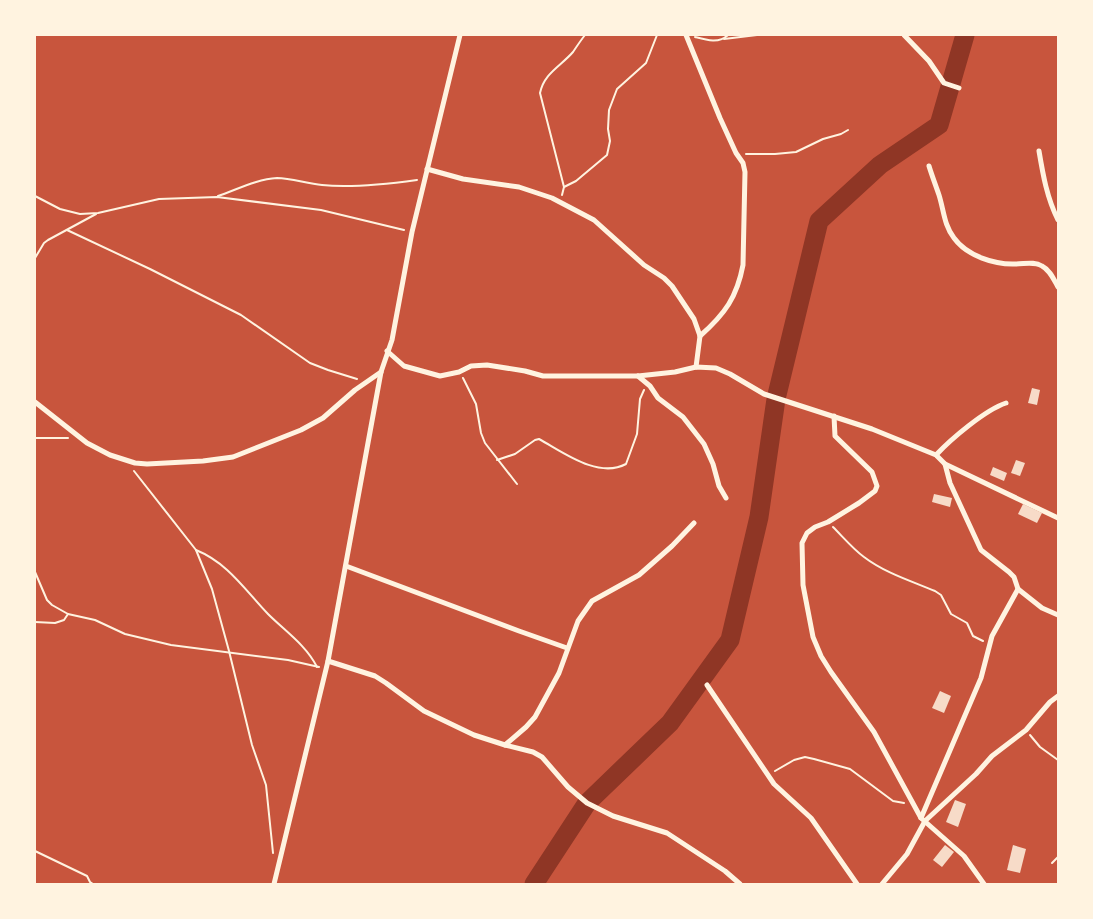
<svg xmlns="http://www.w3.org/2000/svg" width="1093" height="919" viewBox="0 0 1093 919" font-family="Mulish,sans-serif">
  <rect width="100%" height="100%" fill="#c8553d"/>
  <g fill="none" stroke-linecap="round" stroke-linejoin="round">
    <path stroke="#8f3625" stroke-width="19" d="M 534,884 L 587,803 L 670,723 L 730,640 L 759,517 L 776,399 L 819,221 L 880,165 L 939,125 L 965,35"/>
  </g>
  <g fill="#f7dbc8">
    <path d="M 1032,388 L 1040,390 L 1037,405 L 1028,403 Z"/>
    <path d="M 1016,460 L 1025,463 L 1020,476 L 1011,473 Z"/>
    <path d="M 993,467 L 1007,473 L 1004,481 L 990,475 Z"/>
    <path d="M 934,494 L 952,498 L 950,507 L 932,502 Z"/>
    <path d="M 1023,504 L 1042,513 L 1037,523 L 1018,514 Z"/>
    <path d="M 940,691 L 951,696 L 944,713 L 932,708 Z"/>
    <path d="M 955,800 L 966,804 L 958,827 L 946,822 Z"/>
    <path d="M 945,845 L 954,852 L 942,867 L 933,860 Z"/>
    <path d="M 1013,845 L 1026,849 L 1020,873 L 1007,870 Z"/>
  </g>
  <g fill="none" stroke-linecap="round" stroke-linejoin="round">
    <g stroke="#fff3e0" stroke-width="2">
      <path d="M 695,37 C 706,40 719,44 728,35"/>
      <path d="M 724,39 L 757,35"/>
      <path d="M 746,154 L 775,154 L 796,152 L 823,139 L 841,134 L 848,130"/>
      <path d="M 564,187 L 576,181 L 607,155 L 610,141 L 608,129 L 609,110 L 617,89 L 646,63 L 657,35"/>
      <path d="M 562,195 L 564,187 L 540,93 C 544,73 561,66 573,52 C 577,46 581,40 585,35"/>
      <path d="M 35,196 L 60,209 L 80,214 L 98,213 L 159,199 L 217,197 L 321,210 L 404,230"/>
      <path d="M 218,196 C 236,190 257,179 277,178 C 292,178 307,184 322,185 C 350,188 388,184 417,180"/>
      <path d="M 67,230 L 150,269 L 241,315 L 310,363 L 328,370 L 357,379"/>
      <path d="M 35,258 L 44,243 L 48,240 L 96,214"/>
      <path d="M 463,378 L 476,404 L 481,433 L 485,443 L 517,484"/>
      <path d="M 35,438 L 68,438"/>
      <path d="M 497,460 L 515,454 L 535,440 L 539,439 C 563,452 598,479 626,464 L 637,434 L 640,399 L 644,390"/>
      <path d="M 134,471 L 196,550 L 212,589 L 229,651 L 252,745 L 266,785 L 273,853"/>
      <path d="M 833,527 C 843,537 853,549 864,557 C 885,573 911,581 935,591 L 941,595 L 951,614 L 967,623 L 973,636 L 983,641"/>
      <path d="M 196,550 C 228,563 245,590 268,614 C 285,631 306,645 317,667"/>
      <path d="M 35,572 L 47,600 L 52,605 L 68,614 L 95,620 L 125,634 L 171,645 L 288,660 L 319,667"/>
      <path d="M 35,622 L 55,623 L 64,620 L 68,614"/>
      <path d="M 1030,735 L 1040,747 L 1058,760"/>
      <path d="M 775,771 L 794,760 L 805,757 L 814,759 L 850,769 L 893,801 L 904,803"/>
      <path d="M 35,851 L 87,876 L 90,882 L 93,884"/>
      <path d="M 1052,863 L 1058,857"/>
    </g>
    <g stroke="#fff3e0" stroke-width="5">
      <path d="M 686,35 L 720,118 L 736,153 L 743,163 L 745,172 L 743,265 C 737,297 725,314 700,336"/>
      <path d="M 904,35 L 929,61 L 944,83 L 959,88"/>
      <path d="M 1039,151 C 1043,175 1047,198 1058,220"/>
      <path d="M 929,166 C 932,176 936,186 939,195 C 944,211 944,225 954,238 C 967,256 995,265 1016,264 C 1025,264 1034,261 1042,266 C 1050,270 1054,280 1058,287"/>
      <path d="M 427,169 L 463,179 L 519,187 L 552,198 L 594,220 L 644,265 L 664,278 L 672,286 L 694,319 L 700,336 L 696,367"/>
      <path d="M 387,351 L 404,366 L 440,376 L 459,372 L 471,366 L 487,365 L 525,371 L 543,376 L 638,376 L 675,372 L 696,367 L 716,368 L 730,374 L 764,394 L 872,429 L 936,455 L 945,464 L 1058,518"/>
      <path d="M 638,376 L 650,386 L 658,398 L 683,417 L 704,444 L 713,464 L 719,486 L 726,498"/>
      <path d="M 35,402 L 87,443 L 110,455 L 135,463 L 147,464 L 203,461 L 233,457 L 301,430 L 323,418 L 355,390 L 381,372"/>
      <path d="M 834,416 L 835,436 L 872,472 L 877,486 L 875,491 L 859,503 L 828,522 L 815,527 L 807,533 L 802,543 L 803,585 L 813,637 L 821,656 L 831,672 L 874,732 L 921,818 L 964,856 L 984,884"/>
      <path d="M 936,455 C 951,439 985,410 1006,403"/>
      <path d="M 346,566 L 519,631 L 567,648"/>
      <path d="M 1018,589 L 1042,608 L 1058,615"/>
      <path d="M 328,661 L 375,676 L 386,683 L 424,711 L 474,735 L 505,745 L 526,727 L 535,717 L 559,673 L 578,621 L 592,601 L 639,575 L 672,546 L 694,523"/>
      <path d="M 707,685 L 774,784 L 811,818 L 857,884"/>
      <path d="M 505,745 L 533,752 L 542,757 L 568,787 L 587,803 L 613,816 L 667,833 L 725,871 L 740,884"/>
      <path d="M 921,818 L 981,678 L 992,636 L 1018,589 L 1014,577 L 1009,572 L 981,550 L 950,483 L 945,464"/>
      <path d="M 274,884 L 328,661 L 381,372 L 392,340 L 412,232 L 460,35"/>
      <path d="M 882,884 L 907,854 L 925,821 L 976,774 L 992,756 L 1026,730 L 1050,702 L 1058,696"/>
    </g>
  </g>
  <rect width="1093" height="919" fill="none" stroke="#fff3e0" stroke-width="72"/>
</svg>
